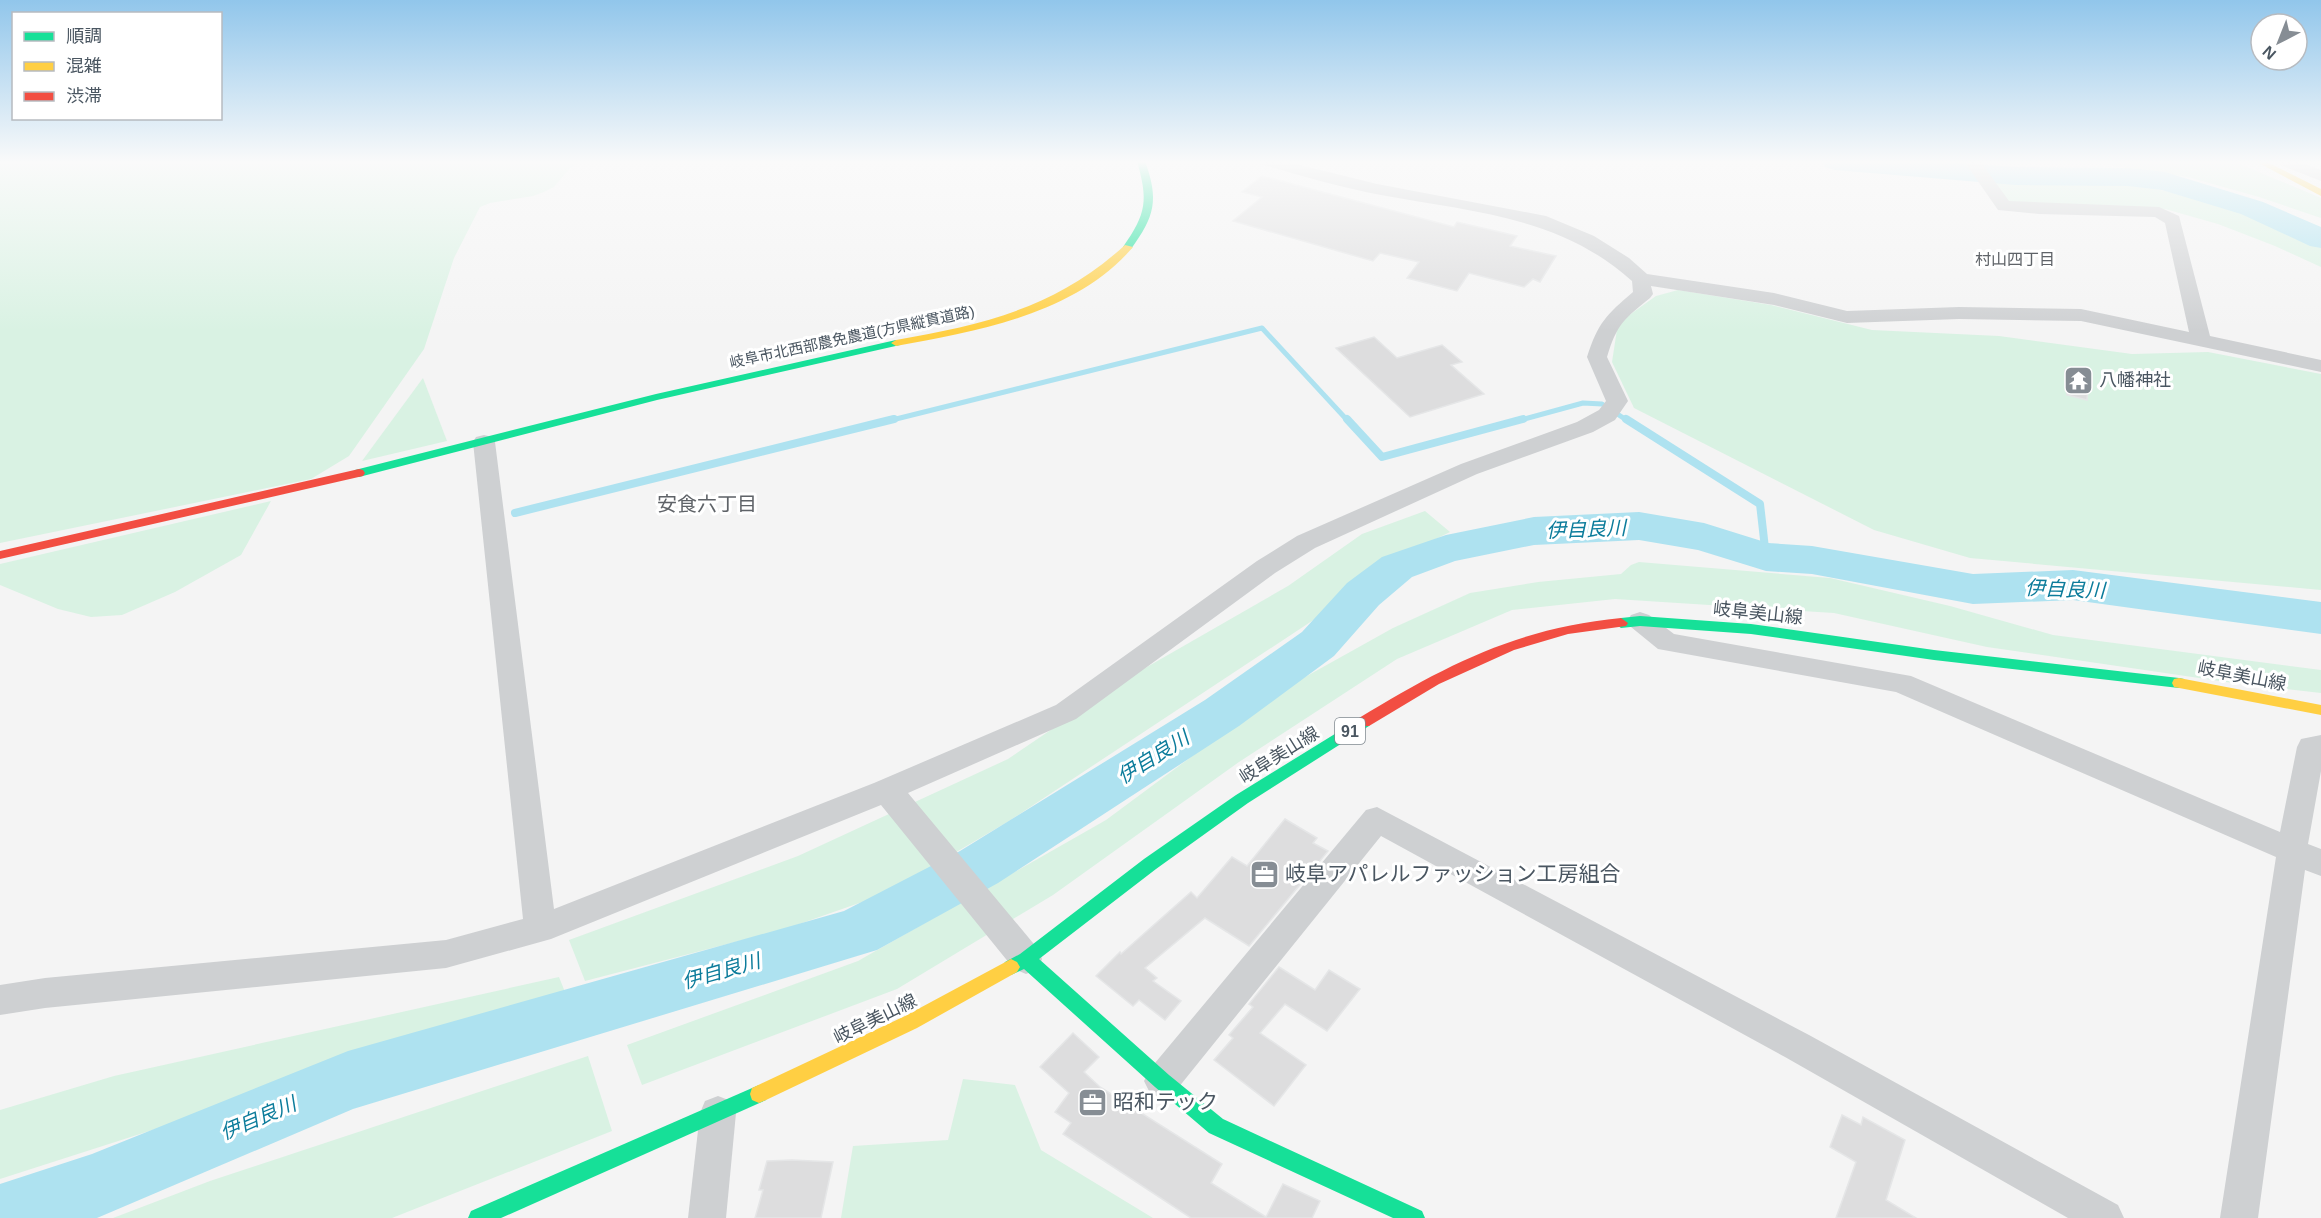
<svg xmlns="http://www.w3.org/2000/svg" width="2321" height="1218" viewBox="0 0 2321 1218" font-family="Helvetica,'Noto Sans JP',sans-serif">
  <rect width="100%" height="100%" fill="#f4f4f4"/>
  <g fill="#d9f2e3">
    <path d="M 0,161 L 584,161 L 570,168 L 554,187 L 544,192 L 533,196 L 490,203 L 480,207 L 454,258 L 424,349 L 349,456 L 311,479 L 0,543 Z"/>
    <path d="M 2081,161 L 2228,161 L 2240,164 L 2321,198 L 2321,218 L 2259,197 L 2188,177 Z"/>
    <path d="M 1991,180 C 2027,180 2064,179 2101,182 C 2177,187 2253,213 2321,245 L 2321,267 L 2275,246 L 2218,224 L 2165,209 L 2020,205 L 2007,200 Z"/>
    <path d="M 1678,290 L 1771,305 L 1872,330 L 1999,336 L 2132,354 L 2208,352 L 2321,374 L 2321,590 L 1970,558 L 1874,530 L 1634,408 L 1612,362 L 1618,323 L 1656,296 Z"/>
    <path d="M 423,378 L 447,441 L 362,461 Z"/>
    <path d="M 271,501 L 241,555 L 175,592 L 122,615 L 91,617 L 58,609 L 0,585 L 0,564 Z"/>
    <path d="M 1425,511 L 1450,532 L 1383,565 L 1324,613 L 1009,821 L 885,894 L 785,929 L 585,981 L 569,940 L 798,856 L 1008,759 L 1126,679 L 1288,586 L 1362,534 Z"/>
    <path d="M 1639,562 L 1830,578 L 1950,606 L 2053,635 L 2321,670 L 2321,693 L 2240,684 L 1987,647 L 1834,613 L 1615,599 L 1512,610 L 1397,659 L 1239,762 L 1053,895 L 897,989 L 642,1085 L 627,1045 L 858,961 L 1106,820 L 1280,691 L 1393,628 L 1470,593 L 1538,582 L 1621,574 L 1631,565 Z"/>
    <path d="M 559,977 L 567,997 L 0,1179 L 0,1110 L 114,1076 Z"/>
    <path d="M 588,1056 L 612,1131 L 392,1218 L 113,1218 L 210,1181 Z"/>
    <path d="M 963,1079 L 1015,1085 L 1041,1150 L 1153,1218 L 841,1218 L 853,1146 L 948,1140 Z"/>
  </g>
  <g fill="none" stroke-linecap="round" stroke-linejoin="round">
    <g stroke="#aee2f0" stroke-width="5">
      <path d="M 888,421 L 1262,328 L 1348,421"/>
      <path d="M 1517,421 L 1583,403 L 1602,404 L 1628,421"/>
    </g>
    <g stroke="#aee2f0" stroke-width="8">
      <path d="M 1347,419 L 1382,457 L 1523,419"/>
      <path d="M 1626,419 L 1760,504 L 1766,557"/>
      <path d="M 515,513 L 894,419"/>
    </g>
    <g fill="#aee2f0" fill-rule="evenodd">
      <path d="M 1821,161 L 1937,161 L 2015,167 L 2128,168 L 2165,172 L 2263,202 L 2321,227 L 2321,248 L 2310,246 L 2241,214 L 2162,190 L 2128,186 L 2015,185 L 1835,170 L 1825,167 Z"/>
      <path d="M 1639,512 L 1704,523 L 1768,543 L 1812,546 L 1973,574 L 2073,570 L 2321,602 L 2321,634 L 2073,600 L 1973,604 L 1812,574 L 1766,571 L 1698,550 L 1639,540 L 1534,545 L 1455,561 L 1412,577 L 1379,605 L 1334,656 L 1239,726 L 998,883 L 877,950 L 353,1109 L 97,1218 L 0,1218 L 0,1184 L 92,1154 L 348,1051 L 844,911 L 960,851 L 1205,700 L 1302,632 L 1347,583 L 1382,557 L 1446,535 L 1534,517 Z"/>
    </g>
  </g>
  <g fill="#ddddde" stroke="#e5e6e7" stroke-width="1.5">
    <path d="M 1262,176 L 1454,227 L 1457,222 L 1517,236 L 1510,246 L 1556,256 L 1540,282 L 1533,279 L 1524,287 L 1469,273 L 1457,291 L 1407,278 L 1419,262 L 1380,253 L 1373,261 L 1233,221 L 1262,197 L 1242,192 Z"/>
    <path d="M 1374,337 L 1397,358 L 1442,345 L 1462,362 L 1451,365 L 1484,394 L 1410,417 L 1336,348 Z"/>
    <path d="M 2065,370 L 2089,375 L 2087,400 L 2067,395 Z"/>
    <path d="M 1285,819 L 1317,838 L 1313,843 L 1328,851 L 1249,946 L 1205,918 L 1145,968 L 1157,978 L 1153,981 L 1181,1001 L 1165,1020 L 1139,1000 L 1133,1006 L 1096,976 L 1120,952 L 1121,954 L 1191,892 L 1197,898 L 1232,857 L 1247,866 Z"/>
    <path d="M 1279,967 L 1315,990 L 1329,970 L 1360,989 L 1327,1031 L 1285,1004 L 1260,1033 L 1306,1065 L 1274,1106 L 1214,1060 L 1233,1038 L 1229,1035 L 1253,1007 L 1249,1004 Z"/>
    <path d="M 1073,1033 L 1099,1057 L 1084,1072 L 1100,1087 L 1222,1164 L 1211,1183 L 1266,1217 L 1283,1184 L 1320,1201 L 1312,1218 L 1191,1218 L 1063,1134 L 1071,1123 L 1055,1112 L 1069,1093 L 1040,1067 Z"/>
    <path d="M 1842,1115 L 1861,1125 L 1863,1117 L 1905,1140 L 1886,1200 L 1916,1218 L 1836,1218 L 1856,1162 L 1830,1147 Z"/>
    <path d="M 792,1160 L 833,1162 L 821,1218 L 755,1218 L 763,1190 L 759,1190 L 767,1161 Z"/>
  </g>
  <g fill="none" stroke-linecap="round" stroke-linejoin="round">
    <g fill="#ced0d2" fill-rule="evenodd">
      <path d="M 1259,161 L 1284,161 L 1377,184 L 1546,216 L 1594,236 L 1629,258 L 1647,274 L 1774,293 L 1847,311 L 1959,307 L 2081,309 L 2189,332 L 2165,223 L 2155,217 L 2039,214 L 1998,210 L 1964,161 L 1980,161 L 2009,201 L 2159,207 L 2179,216 L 2210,336 L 2321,360 L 2321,372 L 2081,321 L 1959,319 L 1847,323 L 1774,305 L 1651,286 L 1653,294 L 1650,298 C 1624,319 1617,324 1607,357 L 1628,401 L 1615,420 L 1593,432 L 1477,474 L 1315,548 L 1275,573 L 1076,719 L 908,793 L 1038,949 L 1042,959 L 1038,969 L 1026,974 L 1014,969 L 881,805 L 551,939 L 446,968 L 45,1008 L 0,1015 L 0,985 L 45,978 L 446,940 L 523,919 L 473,442 L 476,437 L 484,435 L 492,437 L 495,442 L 554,909 L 874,783 L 1056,705 L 1257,561 L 1297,536 L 1461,464 L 1577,422 L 1599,410 L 1606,401 L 1587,357 C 1598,323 1606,315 1633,292 L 1632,281 C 1560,216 1472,212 1381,195 C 1340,187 1301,176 1261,164 Z"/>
      <path d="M 2276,161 L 2298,161 L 2321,170 L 2321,181 L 2278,164 Z"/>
      <path d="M 1640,612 L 1649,615 L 1674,634 L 1911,676 L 2280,832 L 2297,747 L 2301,739 L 2321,735 L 2321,771 L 2308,844 L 2321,849 L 2321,876 L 2305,870 L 2258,1218 L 2220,1218 L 2276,857 L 1896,692 L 1658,649 L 1631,627 L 1627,621 L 1631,615 Z"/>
      <path d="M 1377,807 L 1809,1035 L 2118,1205 L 2124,1218 L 2068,1218 L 1785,1057 L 1381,836 L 1174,1093 L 1162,1098 L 1150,1093 L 1144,1081 L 1150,1069 L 1366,810 Z"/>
      <path d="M 718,1096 L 731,1101 L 736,1113 L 726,1218 L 688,1218 L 700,1113 L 705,1101 Z"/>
    </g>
    <g fill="#16e098" fill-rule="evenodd">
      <path d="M 1137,161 L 1145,161 C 1159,200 1155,216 1131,249 L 1128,250 L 1123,247 C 1147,213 1148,200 1137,161 Z"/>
      <path d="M 896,340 L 900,341 L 900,345 L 657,400 L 359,477 L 353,473 L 355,470 L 656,394 Z"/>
      <path d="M 1640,616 L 1751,624 L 1934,650 L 2179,678 L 2184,679 L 2186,683 L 2184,687 L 2179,688 L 1934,660 L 1751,634 L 1640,626 L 1621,628 L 1614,623 L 1621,618 Z"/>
      <path d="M 1364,716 L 1369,718 L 1371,722 L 1369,726 L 1248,803 L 1156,869 L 1039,959 L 1169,1075 L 1223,1119 L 1422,1211 L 1425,1218 L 1393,1218 L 1209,1133 L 1155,1087 L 1024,969 L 1011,975 L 1005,972 L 1002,967 L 1005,962 L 1020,954 L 1144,859 L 1236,795 Z"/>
      <path d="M 759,1085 L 766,1088 L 768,1094 L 766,1100 L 501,1218 L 468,1218 L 471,1211 Z"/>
    </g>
    <g fill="#ffcf43" fill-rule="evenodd">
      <path d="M 2255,161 L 2265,161 L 2321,189 L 2321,196 Z"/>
      <path d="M 1125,245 L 1133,247 C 1076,314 978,331 896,346 L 891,343 L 896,340 C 985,324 1056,308 1125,245 Z"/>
      <path d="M 2179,678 L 2321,705 L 2321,715 L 2174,687 L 2172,683 L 2174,679 Z"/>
      <path d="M 1011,959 L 1017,962 L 1020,967 L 1017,972 L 917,1028 L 766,1100 L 759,1103 L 752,1100 L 750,1094 L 752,1088 L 905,1016 Z"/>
    </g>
    <g fill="#f24e42" fill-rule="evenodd">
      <path d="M 359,469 L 363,470 L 365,473 L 363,476 L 0,559 L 0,551 Z"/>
      <path d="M 1621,618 L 1628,623 L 1626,626 L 1568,634 L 1514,650 L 1439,684 L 1369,726 L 1359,726 L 1357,722 L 1359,718 C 1446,665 1517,628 1621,618 Z"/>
    </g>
  </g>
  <linearGradient id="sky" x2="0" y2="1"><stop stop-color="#91c6eb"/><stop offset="0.49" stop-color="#fafafa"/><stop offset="1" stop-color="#fafafa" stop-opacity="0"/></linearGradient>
  <rect width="2321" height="331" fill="url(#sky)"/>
  <defs>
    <symbol id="temple-square" viewBox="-11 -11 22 22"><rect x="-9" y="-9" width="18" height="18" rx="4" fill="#868d94" stroke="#fff"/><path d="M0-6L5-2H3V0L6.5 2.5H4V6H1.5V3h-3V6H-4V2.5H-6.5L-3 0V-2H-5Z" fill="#fff"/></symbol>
    <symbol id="office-square" viewBox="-11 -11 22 22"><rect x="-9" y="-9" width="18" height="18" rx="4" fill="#868d94" stroke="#fff"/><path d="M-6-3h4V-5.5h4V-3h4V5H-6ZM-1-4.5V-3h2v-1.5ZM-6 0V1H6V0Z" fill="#fff"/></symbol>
  </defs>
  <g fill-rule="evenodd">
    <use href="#temple-square" x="2062" y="364" width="33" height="33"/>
    <use href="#office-square" x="1248" y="858" width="33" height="33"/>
    <use href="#office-square" x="1076" y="1086" width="33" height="33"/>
  </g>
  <g text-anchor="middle" stroke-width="6" stroke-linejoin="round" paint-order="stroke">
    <g font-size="15" fill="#4a5661" stroke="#fff">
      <text transform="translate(852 337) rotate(-12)" y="5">岐阜市北西部農免農道(方県縦貫道路)</text>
    </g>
    <g font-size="16" fill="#5f6368" stroke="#fff">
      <text x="2015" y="265">村山四丁目</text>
    </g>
    <rect fill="#fff" stroke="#808990" stroke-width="1.5" x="1335" y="718" width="30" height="26" rx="4.5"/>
    <g font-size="16" font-weight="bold" fill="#4a5661">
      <text x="1350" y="737">91</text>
    </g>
    <g font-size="18" fill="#4a5661" stroke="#fff" text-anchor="start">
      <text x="2099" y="386">八幡神社</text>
    </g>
    <g font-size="18" fill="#4a5661" stroke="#fff">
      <text transform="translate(1758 613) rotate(6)" y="6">岐阜美山線</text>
      <text transform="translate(2242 676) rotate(11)" y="6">岐阜美山線</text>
      <text transform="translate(1279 755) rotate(-32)" y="6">岐阜美山線</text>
      <text transform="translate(875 1019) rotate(-26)" y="6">岐阜美山線</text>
    </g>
    <g font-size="20" fill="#5f6368" stroke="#fff">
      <text x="707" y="511">安食六丁目</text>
    </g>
    <g font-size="20" font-style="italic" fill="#0c7c9b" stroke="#fff">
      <text transform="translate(1586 529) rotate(-2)" y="7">伊自良川</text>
      <text transform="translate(2065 589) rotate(2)" y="7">伊自良川</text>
      <text transform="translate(1153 757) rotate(-32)" y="7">伊自良川</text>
      <text transform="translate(721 971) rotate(-16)" y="7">伊自良川</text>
      <text transform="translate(258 1118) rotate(-23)" y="7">伊自良川</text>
    </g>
    <g font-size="21" fill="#4a5661" stroke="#fff" text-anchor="start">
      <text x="1285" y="881">岐阜アパレルファッション工房組合</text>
      <text x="1113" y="1109">昭和テック</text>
    </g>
  </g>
  <rect x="12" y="12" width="210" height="108" fill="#ffffff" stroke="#b7bbc0" stroke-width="1.5"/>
  <rect x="24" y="32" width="30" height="9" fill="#16e098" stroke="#b7bbc0" stroke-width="1.5"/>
  <text x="66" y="42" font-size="18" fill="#4a5661">順調</text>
  <rect x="24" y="62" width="30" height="9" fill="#ffcf43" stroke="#b7bbc0" stroke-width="1.5"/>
  <text x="66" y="72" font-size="18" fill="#4a5661">混雑</text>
  <rect x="24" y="92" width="30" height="9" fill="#f24e42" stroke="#b7bbc0" stroke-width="1.5"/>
  <text x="66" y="102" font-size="18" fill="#4a5661">渋滞</text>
  <g transform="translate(2279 42) rotate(222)"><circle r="28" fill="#ffffff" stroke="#b7bbc0" stroke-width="1.5"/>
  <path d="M0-4.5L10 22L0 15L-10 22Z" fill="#868d94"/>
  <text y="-9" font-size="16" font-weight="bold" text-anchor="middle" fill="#4a5661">N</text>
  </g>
</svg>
